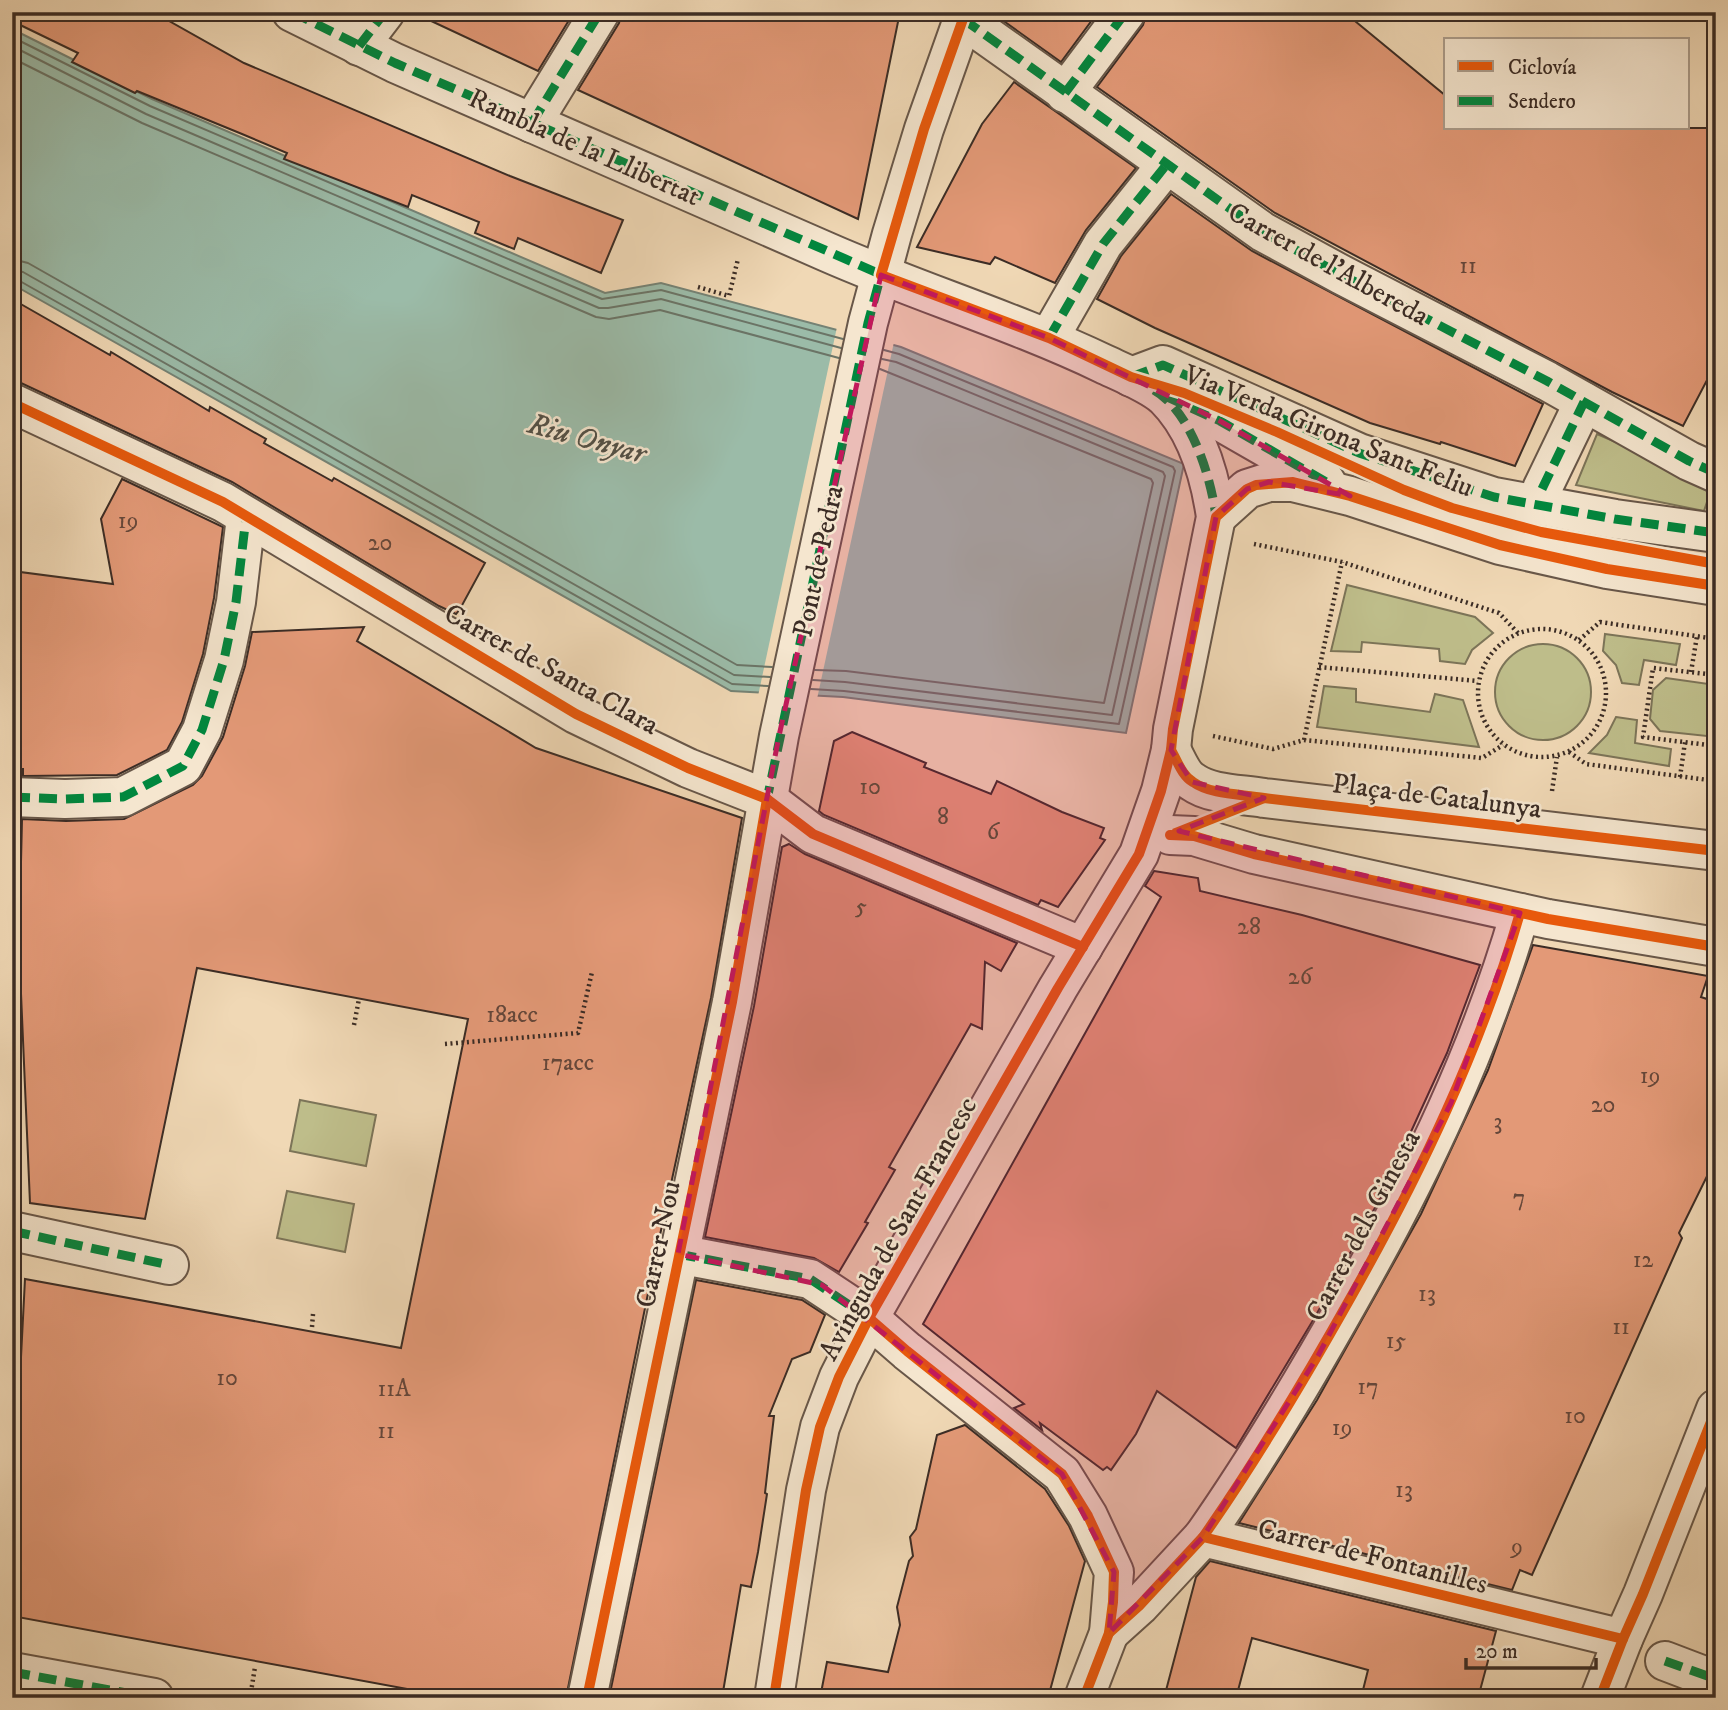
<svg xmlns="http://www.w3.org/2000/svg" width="1728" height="1710" viewBox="0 0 1728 1710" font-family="'IM FELL DW Pica',serif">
  <rect width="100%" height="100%" fill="#f0d8b5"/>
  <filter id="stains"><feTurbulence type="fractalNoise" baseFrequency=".00286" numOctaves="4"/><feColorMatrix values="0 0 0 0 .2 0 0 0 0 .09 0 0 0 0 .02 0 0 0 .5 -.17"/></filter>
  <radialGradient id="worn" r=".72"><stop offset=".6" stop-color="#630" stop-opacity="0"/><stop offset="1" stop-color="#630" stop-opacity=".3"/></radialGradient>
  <g fill="#bebd8a" stroke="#7c7458" stroke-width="2">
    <path d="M 1597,434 L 1713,484 L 1704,511 L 1576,485 Z"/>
    <path d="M 1347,585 L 1475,617 L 1493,633 L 1472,650 L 1465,664 L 1440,661 L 1439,649 L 1362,642 L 1361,652 L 1331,651 Z"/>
    <path d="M 1605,634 L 1680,644 L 1676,665 L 1644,660 L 1639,685 L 1622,683 L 1616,665 L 1603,651 Z"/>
    <circle cx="1543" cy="692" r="48"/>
    <path d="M 1666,678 L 1716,685 L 1716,737 L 1660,731 L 1650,719 L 1653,690 Z"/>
    <path d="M 1324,686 L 1356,689 L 1356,702 L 1430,712 L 1435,694 L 1463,700 L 1479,747 L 1317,727 Z"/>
    <path d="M 1616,717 L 1637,720 L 1635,743 L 1671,749 L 1669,766 L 1589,753 L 1607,735 Z"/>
    <path d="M 300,1100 L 376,1115 L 366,1166 L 290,1151 Z"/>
    <path d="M 287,1191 L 354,1204 L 345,1252 L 277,1238 Z"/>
  </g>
  <path fill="#9bbba8" stroke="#758274" stroke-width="2" d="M 12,29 L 152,99 L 605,293 L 661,283 L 901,347 L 1184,464 L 1126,733 L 843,697 L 731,691 L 12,284 Z"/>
  <path fill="#f0d8b5" d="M 837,327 L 894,342 L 817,699 L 758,696 Z"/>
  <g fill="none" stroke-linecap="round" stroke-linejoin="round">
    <g stroke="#6b7466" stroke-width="2">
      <path d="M 12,37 L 150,106 L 602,299 L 661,290 L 843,339"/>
      <path d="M 12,46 L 146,114 L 599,308 L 608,308 L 661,299 L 841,348"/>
      <path d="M 12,58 L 142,123 L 596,317 L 609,319 L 660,310 L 839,358"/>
      <path d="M 12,259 L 28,263 L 737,665 L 772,667"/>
      <path d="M 12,270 L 23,272 L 734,675 L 770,677"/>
      <path d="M 12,279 L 18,280 L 732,684 L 768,686"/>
      <path d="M 815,670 L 846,671 L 1104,703 L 1153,483 L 1151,479 L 880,369"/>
      <path d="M 813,680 L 845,682 L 1112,715 L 1165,476 L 1163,472 L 896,362 L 882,359"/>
      <path d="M 811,689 L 844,691 L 1119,724 L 1175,471 L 1173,467 L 899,354 L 884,350"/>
    </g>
  </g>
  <g fill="#e39977" stroke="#3b2c25" stroke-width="2">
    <path d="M 12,12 L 153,12 L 244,63 L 510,176 L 623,220 L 601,273 L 518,238 L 514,249 L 475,233 L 479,222 L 412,195 L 408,207 L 284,159 L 287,153 L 242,134 L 137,91 L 135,93 L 72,62 L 78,53 L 12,21 Z"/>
    <path d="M 412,12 L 574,12 L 538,71 Z"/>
    <path d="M 622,12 L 900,12 L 858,219 L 578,90 L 619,23 Z"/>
    <path d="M 991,12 L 1098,12 L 1061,62 Z"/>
    <path d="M 1147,12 L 1344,12 L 1446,96 L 1446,128 L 1716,128 L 1716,363 L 1683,426 L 1612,392 L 1275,213 L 1097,87 L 1143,25 Z"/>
    <path d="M 1014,82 L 1136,168 L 1086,230 L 1055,283 L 995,257 L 990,264 L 917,247 L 982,124 Z"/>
    <path d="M 1171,194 L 1252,251 L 1543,404 L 1515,466 L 1441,442 L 1440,444 L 1370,423 L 1155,328 L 1097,299 L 1121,256 Z"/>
    <path d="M 12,299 L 110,355 L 111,352 L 209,411 L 210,407 L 266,439 L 264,443 L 332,481 L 334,478 L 485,563 L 460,609 L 456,614 L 439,606 L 232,482 L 21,383 L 12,381 Z"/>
    <path d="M 122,479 L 223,527 L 214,598 L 203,654 L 182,722 L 167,750 L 117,775 L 23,776 L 23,769 L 15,769 L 16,720 L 12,653 L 12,571 L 113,584 L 101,519 Z"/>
    <path d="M 364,627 L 357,641 L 536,748 L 742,818 L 711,998 L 657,1249 L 566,1698 L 456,1698 L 12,1616 L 12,1533 L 25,1279 L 401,1348 L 468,1019 L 197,968 L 145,1219 L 30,1203 L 19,947 L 22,819 L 66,821 L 124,819 L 193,785 L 202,776 L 223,737 L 245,666 L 252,632 Z"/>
    <path d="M 852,732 L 926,763 L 924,767 L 991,794 L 997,781 L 1062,812 L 1104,828 L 1100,838 L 1105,840 L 1058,907 L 1041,900 L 1038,905 L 824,815 L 819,811 L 834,741 Z"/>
    <path d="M 789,844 L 805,854 L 1017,943 L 1001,971 L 985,962 L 982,1029 L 971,1024 L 889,1167 L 895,1170 L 865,1222 L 868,1223 L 839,1272 L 814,1258 L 705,1237 L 754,1006 L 782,847 Z"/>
    <path d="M 1154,871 L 1198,878 L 1200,891 L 1302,915 L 1480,965 L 1447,1053 L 1382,1195 L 1315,1317 L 1236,1448 L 1157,1391 L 1136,1434 L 1111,1470 L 1107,1467 L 1103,1470 L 1040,1423 L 1042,1430 L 1014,1408 L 1024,1404 L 923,1324 L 1161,897 L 1145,886 Z"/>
    <path d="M 1533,945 L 1708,976 L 1701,997 L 1716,1002 L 1716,1158 L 1679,1233 L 1682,1238 L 1532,1575 L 1520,1570 L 1512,1590 L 1239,1523 L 1317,1400 L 1421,1214 L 1488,1070 Z"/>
    <path d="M 696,1280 L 802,1300 L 825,1315 L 810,1352 L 792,1359 L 769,1416 L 774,1416 L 765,1493 L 767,1494 L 758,1552 L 751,1587 L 741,1585 L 722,1698 L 609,1698 Z"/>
    <path d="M 965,1425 L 1045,1489 L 1069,1526 L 1085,1561 L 1048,1698 L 820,1698 L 827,1662 L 888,1672 L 900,1625 L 897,1607 L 909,1561 L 913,1556 L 910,1537 L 916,1529 L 937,1435 Z"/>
    <path d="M 1210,1561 L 1496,1631 L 1478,1698 L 1361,1698 L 1368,1670 L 1252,1638 L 1236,1698 L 1164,1698 L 1196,1577 Z"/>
  </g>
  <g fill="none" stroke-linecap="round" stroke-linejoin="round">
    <defs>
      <g id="street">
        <path d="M 292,12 L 395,63 L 827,252 C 918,292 1014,321 1104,364 C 1121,372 1151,384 1165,397 C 1196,428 1210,475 1216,517 L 1173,729 L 1171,750 L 1161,791 L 1139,854 L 1058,988 L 869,1318 L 839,1377 L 820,1427 L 806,1490 L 774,1698"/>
        <path d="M 963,19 L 1263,232 L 1342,275 L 1547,381 L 1689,461 L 1716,473"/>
        <path d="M 359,46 L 385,12"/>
        <path d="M 1065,93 L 1126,12"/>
        <path d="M 532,123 L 600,12"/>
        <path d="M 1049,338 L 1103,244 L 1167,164"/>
        <path d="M 1131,377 L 1163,365 L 1359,453 L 1494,497 L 1615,519 L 1716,533"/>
        <path d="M 1166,397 L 1220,421 L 1326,482"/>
        <path d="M 12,403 L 223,502 L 576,714 L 688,768 L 767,799 L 813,834 L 1083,947"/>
        <path d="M 1542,489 L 1584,402"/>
        <path d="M 1216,517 L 1247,489 L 1269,482 L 1293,482 L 1350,496 L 1500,545 L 1607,569 L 1716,586"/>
        <path d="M 1171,750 C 1177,760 1182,776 1193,782 C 1211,795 1242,794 1264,798 L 1716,851"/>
        <path d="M 12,797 L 65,799 L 123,797 L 183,766 L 202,730 L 224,660 L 236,602 L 246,517"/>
        <path d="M 1170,835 L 1194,836 L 1254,854 L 1548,919 L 1716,947"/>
        <path d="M 12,1231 L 169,1265"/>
        <path d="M 678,1254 L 810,1279 L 869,1318 L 907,1351 L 1062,1474 L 1088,1516 L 1114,1572 L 1109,1633 L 1084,1698"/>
        <path d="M 1203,1537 C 1257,1460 1305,1379 1351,1297 C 1420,1175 1481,1048 1520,913"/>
        <path d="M 1109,1633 L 1139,1606 L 1203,1537 L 1623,1639"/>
        <path d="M 1665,1661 L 1707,1677"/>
        <path d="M 12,1672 L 154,1698"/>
        <path d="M 587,1698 L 732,1002 L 779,736 L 868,323 L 892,234 L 924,129 L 963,19 L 968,12"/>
        <path d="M 1600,1698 L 1623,1639 L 1643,1594 L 1716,1409"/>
      </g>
    </defs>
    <use href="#street" stroke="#685749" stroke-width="42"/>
    <g stroke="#3b2c25" stroke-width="4.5" stroke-dasharray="2 3.5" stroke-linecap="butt">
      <path d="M 698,287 L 729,296 L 738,259"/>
      <path d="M 1254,544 L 1342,562 L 1499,613 L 1518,633"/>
      <circle cx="1542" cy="693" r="64"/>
      <path d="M 1579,640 L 1600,622 L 1716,639"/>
      <path d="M 1319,667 L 1478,681"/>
      <path d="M 1691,672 L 1697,636"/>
      <path d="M 1716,675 L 1653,668 L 1643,737 L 1716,746"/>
      <path d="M 1213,736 L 1273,749 L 1304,740 L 1482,758 L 1503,745"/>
      <path d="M 1304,740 L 1342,562"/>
      <path d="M 1569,752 L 1586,764 L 1716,781"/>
      <path d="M 1680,777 L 1685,742"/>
      <path d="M 1552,791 L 1557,757"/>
      <path d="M 354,1025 L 359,999"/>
      <path d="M 445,1044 L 578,1033 L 592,972"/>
      <path d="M 312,1327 L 313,1314"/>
      <path d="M 250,1698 L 255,1667"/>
    </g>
    <use href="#street" stroke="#f5e6cf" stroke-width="38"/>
    <g stroke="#00873e" stroke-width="9" stroke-dasharray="18 9" stroke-linecap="butt">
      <path d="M 292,12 L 395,63 L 887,277"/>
      <path d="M 963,19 L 1263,232 L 1342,275 L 1547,381 L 1689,461 L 1716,473"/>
      <path d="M 359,46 L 385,12"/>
      <path d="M 1065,93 L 1126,12"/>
      <path d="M 532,123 L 600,12"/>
      <path d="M 1049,338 L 1103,244 L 1167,164"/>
      <path d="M 1131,377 L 1163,365 L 1359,453 L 1494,497 L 1615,519 L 1716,533"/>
      <path d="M 1154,390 C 1191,411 1211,477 1216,517"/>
      <path d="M 1167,397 L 1220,421 L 1333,486"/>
      <path d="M 1542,489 L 1584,402"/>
      <path d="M 12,797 L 65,799 L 123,797 L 183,766 L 202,730 L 224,660 L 236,602 L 246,517"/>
      <path d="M 766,804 L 868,323 L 882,271"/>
      <path d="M 12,1231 L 169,1265"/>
      <path d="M 678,1254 L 810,1279 L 869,1318"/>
      <path d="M 1665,1661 L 1716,1679"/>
      <path d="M 12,1672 L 154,1698"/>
    </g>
    <defs>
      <g id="cycleway">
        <path d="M 968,12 L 963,19 L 924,129 L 881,275 L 1049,338 L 1131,377 L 1184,393 L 1277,432 L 1404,490 L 1452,508 L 1541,532 L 1716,564"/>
        <path d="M 12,403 L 223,502 L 576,714 L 688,768 L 767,799 L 813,834 L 1083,947"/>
        <path d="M 1171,750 C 1177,760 1182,776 1193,782 C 1211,795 1242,794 1264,798 L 1716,851"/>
        <path d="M 1176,833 L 1264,798"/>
        <path d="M 1170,835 L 1194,836 L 1254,854 L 1548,919 L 1716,947"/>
        <path d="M 869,1318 L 907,1351 L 1062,1474 L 1088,1516 L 1114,1572 L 1113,1602 L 1109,1633 L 1084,1698"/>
        <path d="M 1203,1537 C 1257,1460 1305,1379 1351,1297 C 1420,1175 1481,1048 1520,913"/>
        <path d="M 1109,1633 L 1139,1606 L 1203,1537 L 1623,1639"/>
        <path d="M 587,1698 L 732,1002 L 767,799"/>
        <path d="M 774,1698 L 806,1490 L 820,1427 L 839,1377 L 869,1318 L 1058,988 L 1139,854 L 1161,791 L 1171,750 L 1173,729 L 1216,517 L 1247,489 L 1256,485 L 1293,482 L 1350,496 L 1500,545 L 1607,569 L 1716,586"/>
        <path d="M 1600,1698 L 1623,1639 L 1643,1594 L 1716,1409"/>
      </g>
    </defs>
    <use href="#cycleway" stroke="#f5e6cf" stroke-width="15"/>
    <use href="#cycleway" stroke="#e8590c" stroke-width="10"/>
  </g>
  <path fill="#c2185b" fill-opacity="0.2" stroke="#c2185b" stroke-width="5" stroke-dasharray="14 9" stroke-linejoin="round" d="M 881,275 L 1049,338 L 1220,421 L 1350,496 L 1269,482 L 1247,489 L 1216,517 L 1171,750 L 1192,782 L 1264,798 L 1179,831 L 1520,913 L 1451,1103 L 1318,1356 L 1203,1537 L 1109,1633 L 1114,1572 L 1062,1474 L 822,1285 L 678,1254 L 779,736 Z"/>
  <g text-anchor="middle" stroke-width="5" stroke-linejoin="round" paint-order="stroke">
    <g font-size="24" fill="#65473a">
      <text x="1468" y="273">11</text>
      <text x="128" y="528">19</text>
      <text x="380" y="550">20</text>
      <text x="870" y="794">10</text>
      <text x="943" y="824">8</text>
      <text x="993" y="839">6</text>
      <text x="861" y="914">5</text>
      <text x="1249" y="934">28</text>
      <text x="1300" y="984">26</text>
      <text x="512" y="1022">18acc</text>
      <text x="568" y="1070">17acc</text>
      <text x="1650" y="1083">19</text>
      <text x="1603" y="1112">20</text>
      <text x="1498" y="1129">3</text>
      <text x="1519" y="1205">7</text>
      <text x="1643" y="1267">12</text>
      <text x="1427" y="1301">13</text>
      <text x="1621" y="1334">11</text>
      <text x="1396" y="1348">15</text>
      <text x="227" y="1385">10</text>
      <text x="1368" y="1394">17</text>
      <text x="394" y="1396">11A</text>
      <text x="1575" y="1423">10</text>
      <text x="1342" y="1435">19</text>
      <text x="386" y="1438">11</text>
      <text x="1404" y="1497">13</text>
      <text x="1517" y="1554">9</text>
    </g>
    <g font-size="28" fill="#3b2c25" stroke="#f5e6cf">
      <text transform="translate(585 146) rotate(24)" y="10">Rambla de la Llibertat</text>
      <text transform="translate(1329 263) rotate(29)" y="10">Carrer de l'Albereda</text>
      <text transform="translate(1329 430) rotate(22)" y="10">Via Verda Girona Sant Feliu</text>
      <text transform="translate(817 561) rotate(-78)" y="10">Pont de Pedra</text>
      <text transform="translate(552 668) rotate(29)" y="10">Carrer de Santa Clara</text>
      <text transform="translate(1437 795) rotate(7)" y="10">Plaça de Catalunya</text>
      <text transform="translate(1362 1225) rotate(-62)" y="10">Carrer dels Ginesta</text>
      <text transform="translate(897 1228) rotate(-61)" y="10">Avinguda de Sant Francesc</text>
      <text transform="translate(657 1244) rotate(-78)" y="10">Carrer Nou</text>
      <text transform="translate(1373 1555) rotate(14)" y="10">Carrer de Fontanilles</text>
    </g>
    <g font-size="30" font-style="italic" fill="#535046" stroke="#f5e6cf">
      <text transform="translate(587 438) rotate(15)" y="10">Riu Onyar</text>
    </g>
  </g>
  <rect width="1728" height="1710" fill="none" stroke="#f0d8b5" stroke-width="42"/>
  <rect x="14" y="14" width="1700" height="1682" fill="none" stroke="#3b2c25" stroke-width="3.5"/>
  <rect x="21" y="21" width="1686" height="1668" fill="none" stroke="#3b2c25" stroke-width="2"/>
  <rect x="1444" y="38" width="245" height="91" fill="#f5e6cf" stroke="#ab9c8b" stroke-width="2"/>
  <rect x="1458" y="61" width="35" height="10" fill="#e8590c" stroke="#ab9c8b" stroke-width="2"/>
  <text x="1508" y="74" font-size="21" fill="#3b2c25">Ciclovía</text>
  <rect x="1458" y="96" width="35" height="10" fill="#00873e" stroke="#ab9c8b" stroke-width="2"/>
  <text x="1508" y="108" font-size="21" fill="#3b2c25">Sendero</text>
  <path d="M1466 1658v10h130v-10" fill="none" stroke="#3b2c25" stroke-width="3.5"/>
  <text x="1476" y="1658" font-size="21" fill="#3b2c25" stroke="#f5e6cf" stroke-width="5" paint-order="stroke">20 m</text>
  <rect width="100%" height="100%" filter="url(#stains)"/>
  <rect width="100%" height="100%" fill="url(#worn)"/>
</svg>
